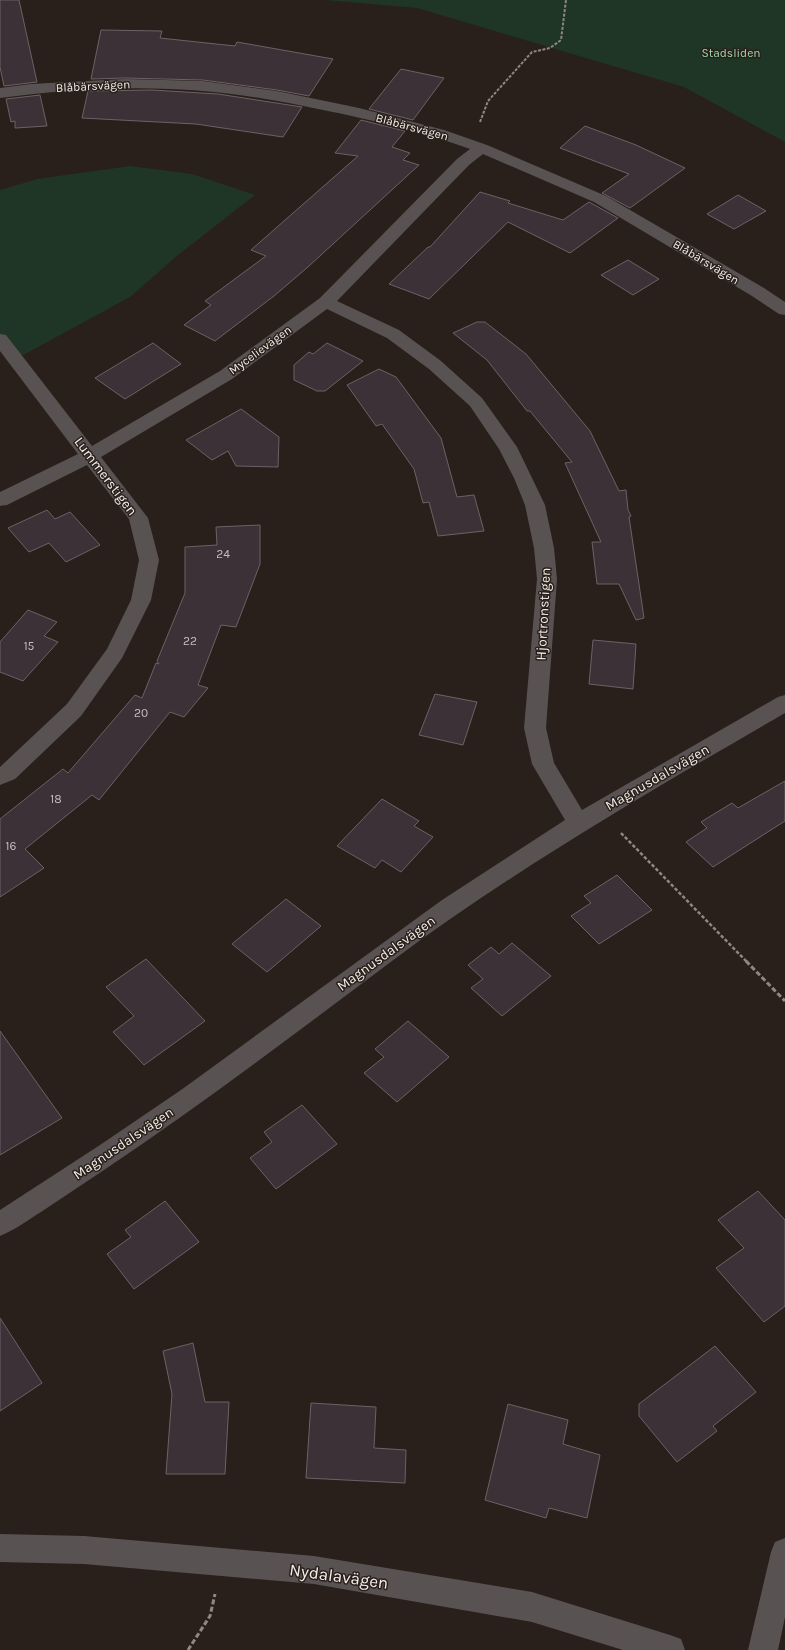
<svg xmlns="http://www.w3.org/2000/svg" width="785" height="1650" viewBox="0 0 785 1650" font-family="Karla,sans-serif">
  <rect width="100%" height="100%" fill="#2a201b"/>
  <g fill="#1f3525">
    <path d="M 325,0 L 785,0 L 785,142 L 684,87 L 417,8 Z"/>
    <path d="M 130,166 L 192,174 L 255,195 L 178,255 L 130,297 L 16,359 L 0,339 L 0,190 L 37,179 Z"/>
  </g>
  <g fill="#3c3136" stroke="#6d6166">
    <path d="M 0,0 L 19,0 L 37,82 L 4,86 L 0,67 Z"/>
    <path d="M 101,30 L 162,31 L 160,38 L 235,46 L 237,42 L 333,59 L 309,96 L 277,90 L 203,80 L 125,78 L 91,79 Z"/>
    <path d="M 401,69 L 444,78 L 413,120 L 369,109 Z"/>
    <path d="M 152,90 L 218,94 L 302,107 L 283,137 L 196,124 L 82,118 L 88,91 Z"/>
    <path d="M 40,95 L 47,126 L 15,128 L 15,121 L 11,122 L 6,99 Z"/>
    <path d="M 361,120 L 405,131 L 392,147 L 410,153 L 403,160 L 419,165 L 309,266 L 274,296 L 215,341 L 184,325 L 211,305 L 205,301 L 266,256 L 251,250 L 358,156 L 335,153 Z"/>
    <path d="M 585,126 L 636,145 L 685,168 L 630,208 L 602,193 L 629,174 L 560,148 Z"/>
    <path d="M 480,192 L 510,201 L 508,203 L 563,220 L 589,202 L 618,218 L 570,253 L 508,222 L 429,299 L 389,284 L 428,247 L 430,247 Z"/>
    <path d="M 738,195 L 766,211 L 734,229 L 707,214 Z"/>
    <path d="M 628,260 L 659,279 L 633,295 L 601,275 Z"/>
    <path d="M 477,322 L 485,322 L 526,354 L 590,431 L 619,491 L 626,490 L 628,510 L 631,516 L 629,517 L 644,618 L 636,620 L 619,584 L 597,584 L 592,542 L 601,542 L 565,463 L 572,462 L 530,411 L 527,411 L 487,360 L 453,333 Z"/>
    <path d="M 153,343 L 181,364 L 125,399 L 95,378 Z"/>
    <path d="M 327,343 L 363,361 L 325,391 L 317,391 L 294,380 L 294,365 L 309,352 L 313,354 Z"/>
    <path d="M 379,369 L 396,377 L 441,438 L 457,497 L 474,495 L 484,531 L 438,536 L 429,502 L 423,503 L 414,469 L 382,424 L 376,426 L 347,385 Z"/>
    <path d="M 241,409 L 279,437 L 278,467 L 236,466 L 228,451 L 212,460 L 186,440 Z"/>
    <path d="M 47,510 L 55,519 L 70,512 L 100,545 L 66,562 L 49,543 L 29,552 L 8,528 Z"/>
    <path d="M 260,525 L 260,564 L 236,627 L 221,625 L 198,685 L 208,688 L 184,717 L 170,712 L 99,800 L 92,795 L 25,849 L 44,868 L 0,897 L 0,819 L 63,769 L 68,773 L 135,695 L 142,698 L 156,663 L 159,664 L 157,661 L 185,593 L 185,547 L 217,545 L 216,527 Z"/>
    <path d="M 28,610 L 57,622 L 44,636 L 58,642 L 23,681 L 0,672 L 0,642 Z"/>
    <path d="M 593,640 L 636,644 L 633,689 L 589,684 Z"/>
    <path d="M 435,694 L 477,702 L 463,745 L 419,735 Z"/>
    <path d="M 785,781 L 785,821 L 713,867 L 686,842 L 707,828 L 701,822 L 732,803 L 738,808 Z"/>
    <path d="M 382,799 L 419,821 L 414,826 L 433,837 L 401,872 L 382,860 L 375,868 L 337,846 Z"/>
    <path d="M 617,875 L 652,910 L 599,944 L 571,916 L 591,903 L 584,896 Z"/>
    <path d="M 286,899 L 321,926 L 267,972 L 232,944 Z"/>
    <path d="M 512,943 L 551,976 L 502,1016 L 471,988 L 483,979 L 468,965 L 491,947 L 499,954 Z"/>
    <path d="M 146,959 L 205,1021 L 144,1065 L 113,1032 L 134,1016 L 106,987 Z"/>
    <path d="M 408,1021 L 449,1057 L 397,1102 L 364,1073 L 384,1057 L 375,1049 Z"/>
    <path d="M 0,1031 L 62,1118 L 0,1155 Z"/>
    <path d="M 302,1105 L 337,1144 L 276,1189 L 250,1158 L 272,1142 L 264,1132 Z"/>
    <path d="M 758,1191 L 785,1220 L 785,1306 L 764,1322 L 716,1268 L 744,1248 L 718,1220 Z"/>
    <path d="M 165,1201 L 199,1242 L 134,1289 L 107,1254 L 131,1237 L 125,1230 Z"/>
    <path d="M 0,1318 L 42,1383 L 0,1411 Z"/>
    <path d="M 193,1343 L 205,1402 L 229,1402 L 225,1474 L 166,1474 L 172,1394 L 163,1351 Z"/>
    <path d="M 715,1346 L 756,1392 L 713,1426 L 717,1431 L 677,1462 L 639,1416 L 639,1404 Z"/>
    <path d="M 311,1403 L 376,1407 L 374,1448 L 406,1450 L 405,1483 L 306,1478 Z"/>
    <path d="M 508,1404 L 568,1420 L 563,1444 L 600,1455 L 587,1518 L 549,1508 L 546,1518 L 485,1500 Z"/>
  </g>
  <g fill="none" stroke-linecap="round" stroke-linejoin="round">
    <path stroke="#8f8782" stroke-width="2" stroke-dasharray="3 1.5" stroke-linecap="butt" d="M 480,122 L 488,101 L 532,52 L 550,48 L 561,40 L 566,0"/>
    <path stroke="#8f8782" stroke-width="2.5" stroke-dasharray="3.5 2" stroke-linecap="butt" d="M 621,833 L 747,962"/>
    <g stroke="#8f8782" stroke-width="3" stroke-dasharray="5 2.5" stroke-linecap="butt">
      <path d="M 746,961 L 785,1001"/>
      <path d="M 188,1650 L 210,1616 L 215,1594"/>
    </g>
    <g fill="#585253" fill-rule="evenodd">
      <path d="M 125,79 L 203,81 L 277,91 L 359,108 L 444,130 L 487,145 L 606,196 L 764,288 L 785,302 L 785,315 L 779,314 L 752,296 L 594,202 L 483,154 L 469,165 L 337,301 L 399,330 L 441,361 L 482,398 L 517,447 L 532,478 L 545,505 L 554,548 L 557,579 L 546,728 L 554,763 L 582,810 L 778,697 L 785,695 L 785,713 C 650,791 517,868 392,961 C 297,1032 203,1104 104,1170 C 83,1184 62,1198 41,1212 C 28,1220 15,1230 0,1236 L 0,1210 L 100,1145 L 181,1090 L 442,900 L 565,820 L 532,764 L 524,728 L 537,579 L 534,548 L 525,505 L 514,478 L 499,449 L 470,406 L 429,369 L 387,338 L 327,309 L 232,379 L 101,457 L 148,518 L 159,560 L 151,600 L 122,658 L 81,716 L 15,779 L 0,785 L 0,767 L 67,704 L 107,649 L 131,600 L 139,560 L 129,519 L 87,465 L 7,505 L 0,506 L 0,492 L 78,454 L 0,351 L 0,334 L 6,335 L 92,446 L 220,371 L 320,298 L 457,159 L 470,149 C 422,132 373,120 323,110 C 284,102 243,94 203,91 C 136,85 66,89 0,98 L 0,88 L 31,84 Z"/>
      <path d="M 0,1534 L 84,1536 L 314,1556 L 532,1592 L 670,1635 L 681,1639 L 685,1650 L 623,1650 L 532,1622 L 314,1584 L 84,1564 L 0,1562 Z"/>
      <path d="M 785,1538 L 785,1617 L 778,1650 L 748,1650 L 771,1552 L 775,1542 Z"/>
    </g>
  </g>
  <g text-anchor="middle" stroke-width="3" stroke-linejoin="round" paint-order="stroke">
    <g font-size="12" fill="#99daab" stroke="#2a201b">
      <text x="731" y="57">Stadsliden</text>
    </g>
    <g font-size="12" fill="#f4eeea" stroke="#2a201b">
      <text transform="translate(93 86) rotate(-3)" y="4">Blåbärsvägen</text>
      <text transform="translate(412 127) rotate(15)" y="4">Blåbärsvägen</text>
      <text transform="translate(706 262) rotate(31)" y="4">Blåbärsvägen</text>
      <text transform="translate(260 350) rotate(-36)" y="4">Mycelievägen</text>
    </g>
    <g font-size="12" fill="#c6bfbd">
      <text x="223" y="558">24</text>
      <text x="190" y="645">22</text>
      <text x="29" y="650">15</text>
      <text x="141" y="717">20</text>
      <text x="56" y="803">18</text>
      <text x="11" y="850">16</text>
    </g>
    <g font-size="14" fill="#f4eeea" stroke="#2a201b">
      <text transform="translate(106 476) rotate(53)" y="5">Lummerstigen</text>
      <text transform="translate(543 614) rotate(-87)" y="5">Hjortronstigen</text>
      <text transform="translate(657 777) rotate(-30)" y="5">Magnusdalsvägen</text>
      <text transform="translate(386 953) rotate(-36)" y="5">Magnusdalsvägen</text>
      <text transform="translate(123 1143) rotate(-34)" y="5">Magnusdalsvägen</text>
    </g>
    <g font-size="17" fill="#f4eeea" stroke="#2a201b">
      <text transform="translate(339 1576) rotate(8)" y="6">Nydalavägen</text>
    </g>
  </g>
</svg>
